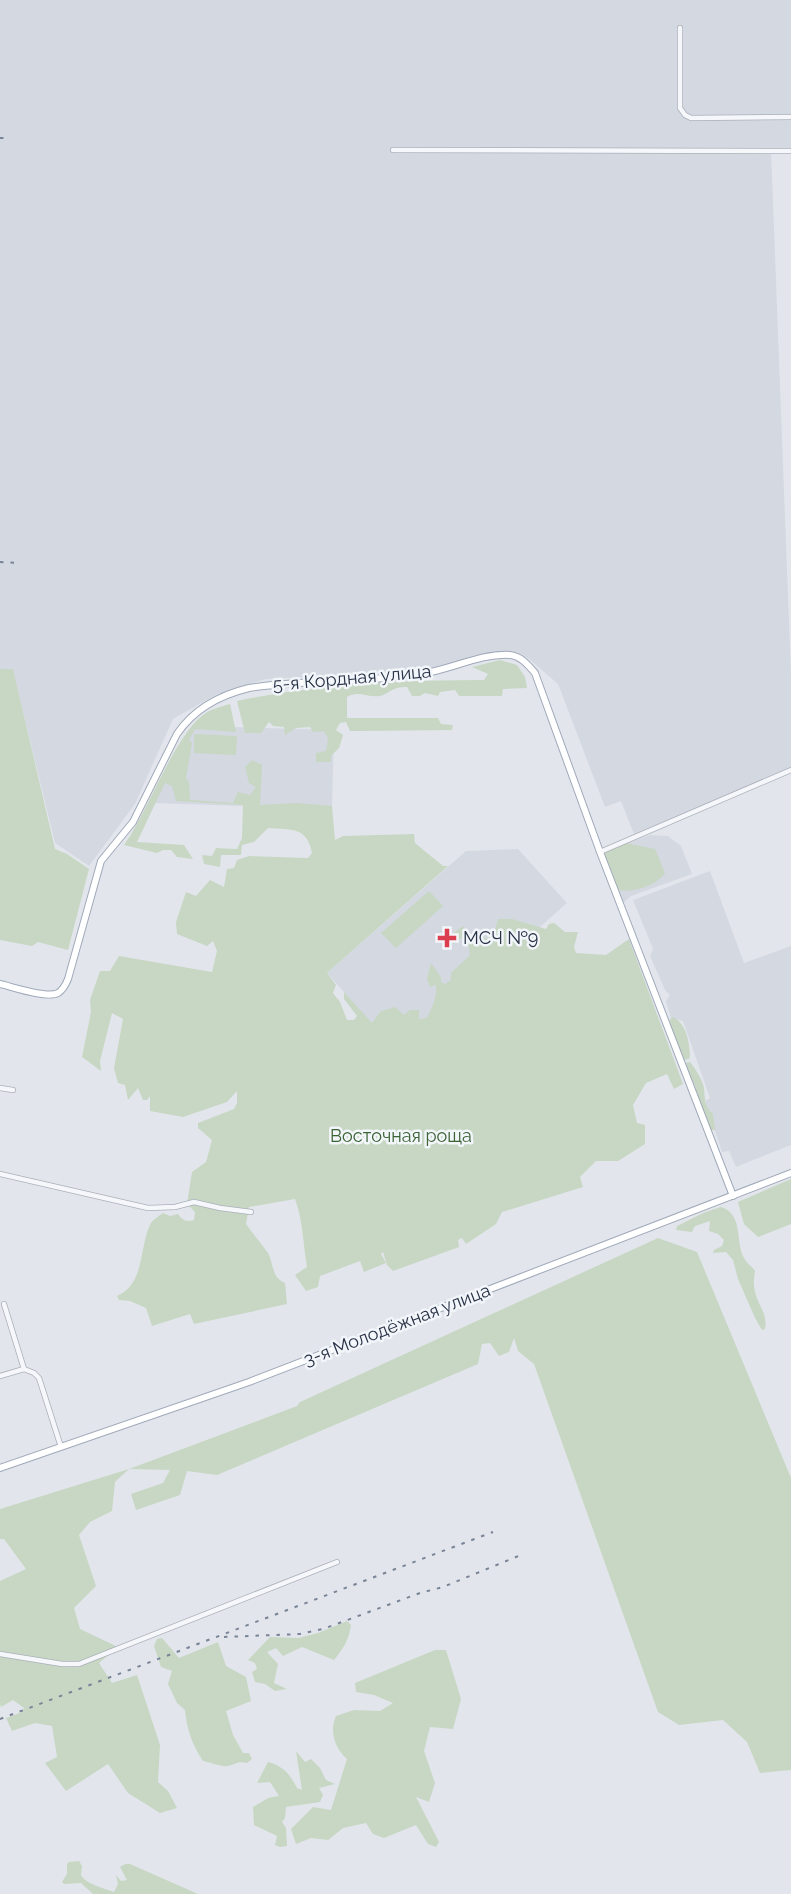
<svg xmlns="http://www.w3.org/2000/svg" width="791" height="1894" viewBox="0 0 791 1894" font-family="Raleway,sans-serif">
  <rect width="100%" height="100%" fill="#e2e6ec"/>
  <g fill="#d4d8e1">
    <path d="M 0,0 L 791,0 L 791,148 L 771,149 L 791,675 L 791,768 L 634,834 L 621,801 L 605,807 L 558,684 L 529,659 L 517,652 L 501,651 L 414,672 L 266,679 L 217,694 L 173,719 L 135,804 L 89,866 L 55,843 L 13,671 L 0,670 Z"/>
    <path d="M 194,726 L 334,730 L 332,809 L 153,803 Z"/>
    <path d="M 650,835 L 668,836 L 681,846 L 692,874 L 631,896 L 623,903 L 604,852 Z"/>
    <path d="M 518,849 L 567,903 L 398,1053 L 327,973 L 466,851 Z"/>
    <path d="M 710,871 L 744,963 L 791,946 L 791,1145 L 736,1167 L 729,1151 L 722,1152 L 705,1101 L 710,1098 L 683,1021 L 671,1018 L 666,1001 L 670,995 L 665,990 L 650,956 L 653,949 L 633,900 Z"/>
  </g>
  <g fill="#c7d7c3">
    <path d="M 500,660 L 517,665 L 525,677 L 527,688 L 503,689 L 502,696 L 459,696 L 455,690 L 440,692 L 438,696 L 425,693 L 420,696 L 412,696 L 407,687 C 391,687 391,693 380,696 C 368,698 358,690 347,697 L 347,718 L 438,718 L 441,724 L 453,725 L 452,730 L 357,731 L 350,731 L 346,722 L 340,723 L 336,730 L 343,735 L 339,748 L 331,756 L 331,762 L 316,762 L 316,753 L 326,751 L 328,738 L 324,731 L 313,732 L 310,727 L 296,728 L 285,735 L 284,727 L 273,726 L 269,722 L 261,733 L 245,733 L 237,701 C 317,684 402,680 484,680 L 488,674 L 472,667 Z"/>
    <path d="M 0,669 L 13,669 L 55,849 L 67,854 L 89,869 L 68,950 L 38,942 L 32,946 L 0,940 Z"/>
    <path d="M 230,704 L 236,732 L 195,729 L 189,740 L 192,743 L 186,778 L 189,782 L 190,800 L 233,803 L 238,792 L 250,795 L 256,787 L 249,783 L 245,767 L 252,760 L 262,765 L 260,805 L 297,803 L 332,806 L 335,840 L 343,836 L 414,834 L 415,843 L 443,866 L 448,866 L 327,973 L 336,985 L 333,993 L 340,1002 L 347,1020 L 354,1020 L 357,1016 L 344,999 L 344,992 L 372,1023 L 381,1011 L 395,1007 L 404,1015 L 410,1010 L 419,1010 L 419,1019 L 427,1018 C 432,1007 437,998 436,985 L 430,987 L 427,979 L 431,963 L 441,977 L 441,982 L 445,984 L 451,980 L 451,973 L 470,955 L 469,947 L 461,938 L 453,944 L 451,935 L 463,926 L 475,941 L 481,935 L 486,939 L 494,933 L 498,919 L 512,919 L 546,929 L 549,924 L 554,923 L 565,932 L 578,932 L 574,947 L 576,953 L 606,955 L 629,939 L 683,1084 L 674,1089 L 667,1074 L 646,1083 L 633,1105 L 637,1123 L 645,1125 L 645,1144 L 618,1161 L 596,1161 L 580,1177 L 583,1187 L 502,1212 L 496,1224 L 466,1244 L 462,1238 L 458,1240 L 459,1247 L 393,1271 L 387,1265 L 383,1252 L 381,1254 L 386,1263 L 364,1272 L 360,1261 L 320,1276 L 318,1287 L 306,1291 L 295,1275 L 307,1267 C 303,1244 303,1220 295,1199 L 249,1207 L 246,1224 C 253,1234 261,1243 268,1253 C 274,1264 271,1277 285,1283 L 287,1304 L 194,1324 L 190,1314 L 152,1326 L 146,1308 L 130,1301 L 119,1300 L 117,1296 C 145,1284 139,1248 150,1225 C 152,1220 158,1217 163,1213 L 170,1216 L 178,1214 C 183,1221 186,1222 194,1220 L 195,1212 L 187,1204 L 192,1172 L 206,1162 L 212,1140 L 198,1128 L 198,1123 L 234,1109 L 237,1103 L 237,1091 L 227,1102 L 183,1117 L 150,1111 L 150,1096 L 147,1100 L 143,1100 L 138,1088 L 128,1100 L 125,1085 L 118,1083 L 114,1068 L 123,1019 L 112,1013 L 100,1061 L 101,1071 L 82,1057 L 91,1012 L 90,1000 L 100,971 L 110,971 L 119,956 L 212,972 L 217,951 L 213,941 L 207,946 L 177,934 L 176,922 L 186,892 L 196,896 L 210,880 L 224,887 L 227,869 L 234,868 L 237,860 L 249,856 L 308,858 L 312,853 C 307,826 291,830 268,828 L 254,842 L 242,845 L 241,855 L 221,855 L 220,867 L 204,864 L 202,855 L 212,856 L 216,848 L 237,849 L 242,838 L 243,805 L 176,801 L 172,786 L 165,783 L 137,842 L 184,845 L 193,859 L 177,857 L 171,850 L 163,850 L 157,853 L 124,845 C 149,811 176,729 209,711 C 215,708 223,706 230,704 Z"/>
    <path d="M 194,734 L 237,736 L 236,755 L 194,753 Z"/>
    <path d="M 626,843 L 655,849 L 665,873 C 656,886 630,894 616,889 L 604,853 Z"/>
    <path d="M 429,891 L 443,906 L 396,948 L 381,933 Z"/>
    <path d="M 673,1017 C 687,1025 689,1041 690,1056 L 689,1059 L 683,1060 L 671,1029 L 670,1019 Z"/>
    <path d="M 690,1062 C 695,1068 703,1081 704,1088 C 705,1098 704,1107 713,1114 L 715,1130 L 711,1130 L 706,1125 L 698,1107 L 695,1085 L 688,1076 L 686,1063 Z"/>
    <path d="M 791,1179 L 791,1224 L 758,1237 L 744,1224 L 738,1202 Z"/>
    <path d="M 721,1207 C 744,1214 735,1243 744,1258 C 747,1264 752,1266 755,1271 C 749,1301 769,1308 765,1329 L 762,1330 L 755,1318 L 738,1279 L 733,1260 L 726,1252 L 713,1253 L 714,1250 L 722,1246 L 724,1240 L 718,1234 L 709,1231 L 710,1221 L 695,1226 L 692,1232 L 676,1230 L 677,1226 L 703,1213 Z"/>
    <path d="M 658,1238 L 697,1252 L 791,1478 L 791,1770 L 760,1773 L 747,1742 L 723,1720 L 679,1725 L 658,1712 L 534,1364 L 518,1351 L 514,1338 L 509,1352 L 499,1356 L 490,1343 L 482,1344 L 478,1364 L 217,1475 L 187,1471 L 180,1495 L 136,1510 L 131,1494 L 163,1483 L 170,1470 L 129,1469 L 115,1482 L 112,1511 L 90,1522 L 79,1535 L 96,1586 L 74,1608 L 80,1629 L 118,1647 L 99,1663 L 112,1683 L 137,1675 L 160,1745 L 158,1782 L 168,1791 L 177,1808 L 160,1813 L 128,1793 L 108,1764 L 66,1791 L 45,1763 L 57,1757 L 52,1726 L 35,1723 L 12,1731 L 6,1718 L 22,1712 L 24,1708 L 13,1700 L 1,1707 L 0,1704 L 0,1581 L 26,1569 L 4,1539 L 0,1539 L 0,1509 L 129,1469 L 297,1406 L 300,1402 Z"/>
    <path d="M 347,1621 L 351,1625 C 349,1640 343,1649 334,1660 L 302,1647 L 283,1656 L 276,1648 L 267,1652 L 278,1664 L 274,1683 L 287,1689 L 275,1691 L 265,1684 L 255,1682 L 252,1672 L 257,1669 L 255,1663 L 248,1660 L 270,1637 L 298,1638 L 318,1633 Z"/>
    <path d="M 162,1638 L 179,1658 L 218,1642 L 226,1666 L 246,1677 L 251,1701 L 226,1711 L 233,1735 L 243,1753 L 249,1753 L 252,1759 L 247,1763 C 238,1761 237,1764 228,1766 C 221,1767 210,1762 203,1761 C 192,1744 187,1730 185,1710 L 177,1703 L 168,1684 L 172,1671 L 161,1667 L 154,1646 L 157,1639 Z"/>
    <path d="M 435,1650 L 446,1650 L 461,1699 L 453,1729 L 430,1727 L 424,1751 L 435,1783 L 429,1802 L 416,1797 L 439,1842 L 436,1847 L 428,1844 L 416,1825 L 384,1838 L 373,1834 L 366,1823 L 343,1828 L 328,1840 L 311,1838 L 296,1844 L 291,1829 L 313,1807 L 331,1810 L 347,1759 C 335,1748 329,1732 336,1716 L 354,1710 L 380,1711 L 393,1703 L 374,1695 L 356,1692 L 355,1683 Z"/>
    <path d="M 296,1751 L 305,1762 L 311,1759 L 320,1768 L 326,1780 L 335,1784 L 319,1788 L 323,1795 L 320,1802 L 286,1807 L 285,1818 L 282,1822 L 286,1828 L 287,1846 L 280,1847 L 275,1845 L 277,1836 L 254,1825 L 253,1807 L 268,1798 L 279,1796 L 270,1782 L 257,1783 L 268,1762 C 283,1766 290,1774 297,1788 L 302,1790 Z"/>
    <path d="M 79,1861 L 82,1866 L 81,1875 C 86,1884 103,1888 114,1892 L 118,1884 L 116,1875 L 121,1881 L 127,1880 L 120,1867 L 125,1864 L 130,1864 L 198,1894 L 93,1894 L 81,1883 L 64,1884 L 62,1882 L 67,1874 L 67,1864 L 69,1862 Z"/>
  </g>
  <g fill="none" stroke-linecap="round" stroke-linejoin="round">
    <defs>
      <g id="minor">
        <path d="M 680,28 L 680,108 L 685,115 L 691,118 L 791,117"/>
        <path d="M 393,150 L 791,151"/>
        <path d="M 600,852 L 791,770"/>
        <path d="M 0,1088 L 13,1090"/>
        <path d="M 0,1174 L 148,1208 L 175,1207 L 194,1202 L 220,1208 L 251,1212"/>
        <path d="M 4,1304 L 24,1369"/>
        <path d="M 0,1376 L 24,1369 L 34,1373 L 39,1378 L 61,1447"/>
        <path d="M 0,1654 L 62,1664 L 79,1664 L 337,1562"/>
      </g>
      <g id="major">
        <path d="M 0,984 C 13,987 47,999 58,993 C 63,990 66,984 68,979 L 101,861 L 133,822 L 177,734 C 194,709 220,695 249,688 C 306,679 364,683 421,674 C 450,670 481,653 510,655 C 521,656 528,665 535,673 L 600,852 L 733,1196"/>
        <path d="M 0,1468 L 249,1382 L 791,1173"/>
      </g>
    </defs>
    <use href="#minor" stroke="#aab0ba" stroke-width="6"/>
    <use href="#major" stroke="#a0a9b9" stroke-width="8"/>
    <use href="#minor" stroke="#f6f7fa" stroke-width="4.5"/>
    <use href="#major" stroke="#fff" stroke-width="6"/>
    <g stroke="#7a8497" stroke-width="2" stroke-dasharray="3.5 7" stroke-linecap="butt">
      <path d="M 0,138 L 8,138"/>
      <path d="M 0,562 L 19,563"/>
      <path d="M 224,1637 L 300,1634 L 323,1629 L 420,1593 L 443,1587 L 521,1555"/>
      <path d="M 0,1719 L 493,1532"/>
    </g>
  </g>
  <path fill="#db3e4e" stroke="#f2f5f9" stroke-width="2.5" d="M443.5 927.5h7v7h7v7h-7v7h-7v-7h-7v-7h7z"/>
  <g text-anchor="middle" stroke-width="5" stroke-linejoin="round" paint-order="stroke">
    <g font-size="18" fill="#283246" stroke="#f2f5f9">
      <text transform="translate(352 678) rotate(-5)" y="6">5-я Кордная улица</text>
      <text transform="translate(397 1325) rotate(-21)" y="6">3-я Молодёжная улица</text>
    </g>
    <g font-size="18" fill="#283246" stroke="#f2f5f9" text-anchor="start">
      <text x="463" y="944">МСЧ №9</text>
    </g>
    <g font-size="18" fill="#3b6334" stroke="#f2f5f9">
      <text x="401" y="1142">Восточная роща</text>
    </g>
  </g>
</svg>
